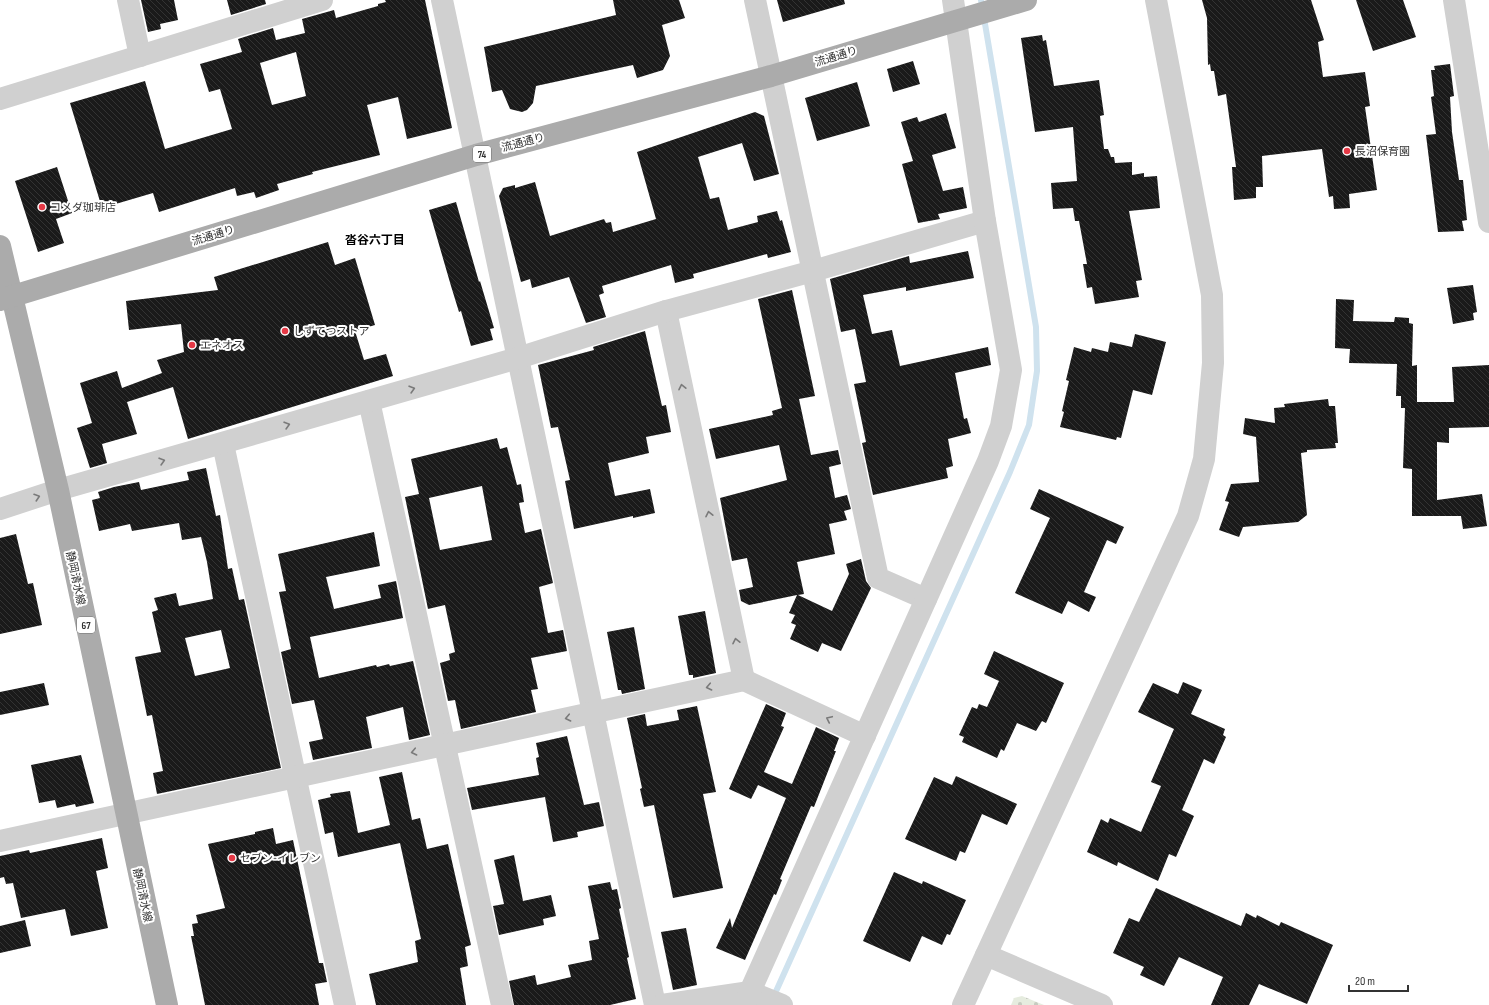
<svg xmlns="http://www.w3.org/2000/svg" width="1489" height="1005" viewBox="0 0 1489 1005" font-family="'Sofia Sans Condensed','Noto Sans JP',sans-serif">
  <defs>
    <pattern id="cemetery-stones" width="16" height="16" patternUnits="userSpaceOnUse"><rect width="16" height="16" fill="#e6ecdf"/><path d="M2 7V4a2 2 0 0 1 4 0v3zM10 15v-3a2 2 0 0 1 4 0v3z" fill="#c6cbc0"/></pattern>
    <pattern id="building-back-hatch" width="6" height="6" patternUnits="userSpaceOnUse"><rect width="6" height="6" fill="#1a1a1a"/><path d="M-1 5l2 2M0 0l6 6M5-1l2 2" fill="none" stroke="#333"/></pattern>
  </defs>
  <rect width="100%" height="100%" fill="#fff"/>
  <path fill="url(#cemetery-stones)" d="M 1022,996 L 1044,1005 L 1011,1005 L 1014,998 Z"/>
  <g fill="none" stroke-linecap="round" stroke-linejoin="round">
    <path stroke="#cfe2ee" stroke-width="6" d="M 773,998 L 1010,472 L 1029,425 L 1037,371 L 1036,327 L 981,0"/>
  </g>
  <g fill="url(#building-back-hatch)" fill-rule="evenodd">
    <path d="M 141,0 L 174,0 L 178,20 L 160,24 L 161,29 L 148,32 Z"/>
    <path d="M 227,0 L 265,0 L 266,4 L 231,15 Z"/>
    <path d="M 385,0 L 425,0 L 452,128 L 407,139 L 398,97 L 367,105 L 380,155 L 312,172 L 313,174 L 277,184 L 279,190 L 256,198 L 254,192 L 237,196 L 235,188 L 159,212 L 153,193 L 102,208 L 70,103 L 145,81 L 165,149 L 232,129 L 220,89 L 209,92 L 200,64 L 242,52 L 238,39 L 273,28 L 276,40 L 305,33 L 302,19 L 334,10 L 336,18 L 378,6 L 378,4 L 386,2 ZM 296,52 L 306,96 L 272,105 L 260,63 Z"/>
    <path d="M 613,0 L 679,0 L 685,18 L 662,25 L 670,56 L 663,70 L 637,78 L 633,65 L 536,86 L 533,103 L 527,110 L 522,112 L 510,109 L 502,90 L 492,92 L 484,47 L 616,15 Z"/>
    <path d="M 777,0 L 844,0 L 845,4 L 783,22 Z"/>
    <path d="M 1202,0 L 1311,0 L 1324,40 L 1318,42 L 1323,77 L 1365,72 L 1370,106 L 1365,107 L 1377,190 L 1349,194 L 1350,208 L 1334,209 L 1333,196 L 1329,197 L 1322,149 L 1262,156 L 1263,187 L 1256,187 L 1256,198 L 1234,200 L 1232,167 L 1236,167 L 1226,94 L 1218,96 L 1214,71 L 1211,71 L 1210,64 L 1208,65 L 1207,18 Z"/>
    <path d="M 1356,0 L 1403,0 L 1416,37 L 1373,51 Z"/>
    <path d="M 1042,35 L 1043,41 L 1046,40 L 1054,86 L 1099,80 L 1104,115 L 1100,116 L 1104,149 L 1108,149 L 1111,157 L 1114,157 L 1115,163 L 1132,162 L 1132,175 L 1144,173 L 1144,177 L 1157,176 L 1160,208 L 1129,211 L 1142,280 L 1136,281 L 1139,297 L 1095,304 L 1092,287 L 1087,288 L 1083,264 L 1087,264 L 1079,221 L 1075,221 L 1073,208 L 1053,209 L 1051,183 L 1077,181 L 1073,127 L 1035,132 L 1021,38 Z"/>
    <path d="M 913,61 L 920,84 L 893,92 L 887,69 Z"/>
    <path d="M 1450,64 L 1454,96 L 1450,97 L 1452,132 L 1459,180 L 1463,180 L 1467,220 L 1462,221 L 1464,231 L 1438,232 L 1426,135 L 1436,134 L 1431,97 L 1434,96 L 1431,70 L 1435,70 L 1434,66 Z"/>
    <path d="M 857,82 L 870,126 L 817,141 L 805,98 Z"/>
    <path d="M 755,112 L 764,116 L 779,174 L 754,181 L 742,143 L 698,157 L 710,199 L 719,197 L 728,230 L 758,222 L 757,216 L 777,211 L 780,221 L 782,220 L 791,252 L 768,258 L 767,254 L 693,274 L 694,278 L 675,283 L 671,265 L 602,286 L 604,293 L 599,295 L 606,317 L 586,323 L 569,277 L 532,288 L 530,279 L 521,282 L 499,196 L 503,188 L 515,185 L 515,188 L 535,182 L 550,236 L 604,219 L 606,223 L 611,222 L 613,232 L 656,219 L 637,152 Z"/>
    <path d="M 946,113 L 956,148 L 932,155 L 943,191 L 963,187 L 967,208 L 938,214 L 940,219 L 918,223 L 902,164 L 913,161 L 901,122 L 917,117 L 919,122 Z"/>
    <path d="M 57,167 L 72,213 L 56,219 L 64,243 L 38,252 L 15,181 Z"/>
    <path d="M 456,202 L 479,282 L 480,281 L 494,328 L 490,329 L 493,340 L 471,346 L 461,311 L 459,312 L 451,286 L 429,210 Z"/>
    <path d="M 328,242 L 335,265 L 355,258 L 375,325 L 355,331 L 364,360 L 386,354 L 393,376 L 188,439 L 173,387 L 127,402 L 137,434 L 102,444 L 107,463 L 90,468 L 77,428 L 92,423 L 80,383 L 117,371 L 122,388 L 162,373 L 157,360 L 184,352 L 181,324 L 129,330 L 126,301 L 218,290 L 214,277 Z"/>
    <path d="M 968,251 L 974,278 L 906,291 L 906,287 L 863,295 L 872,334 L 892,330 L 900,366 L 988,347 L 991,365 L 955,373 L 964,419 L 967,418 L 971,433 L 948,439 L 953,466 L 946,468 L 948,478 L 873,495 L 862,443 L 866,442 L 854,384 L 866,382 L 855,329 L 841,332 L 830,279 L 909,256 L 910,263 Z"/>
    <path d="M 1473,285 L 1477,312 L 1473,313 L 1474,320 L 1453,324 L 1447,288 Z"/>
    <path d="M 792,290 L 815,396 L 799,399 L 811,455 L 838,450 L 841,464 L 829,467 L 835,498 L 847,495 L 851,509 L 844,511 L 847,520 L 829,524 L 835,554 L 797,562 L 804,594 L 798,595 L 832,611 L 849,574 L 846,564 L 861,559 L 866,581 L 871,588 L 841,651 L 822,643 L 818,652 L 790,639 L 796,625 L 791,623 L 795,615 L 789,613 L 797,595 L 749,605 L 741,601 L 739,590 L 753,587 L 747,558 L 732,561 L 720,498 L 787,480 L 779,445 L 716,459 L 709,429 L 773,415 L 772,411 L 782,408 L 758,299 Z"/>
    <path d="M 1336,299 L 1354,300 L 1353,321 L 1394,322 L 1395,317 L 1409,318 L 1409,323 L 1413,324 L 1412,366 L 1417,365 L 1417,402 L 1454,402 L 1452,367 L 1489,365 L 1489,427 L 1449,428 L 1449,443 L 1437,442 L 1437,500 L 1482,494 L 1487,526 L 1463,529 L 1461,516 L 1412,516 L 1412,469 L 1403,468 L 1405,408 L 1401,408 L 1401,396 L 1396,396 L 1397,364 L 1349,363 L 1350,349 L 1335,348 Z"/>
    <path d="M 645,331 L 662,406 L 666,405 L 671,432 L 646,437 L 649,453 L 608,463 L 615,496 L 650,489 L 655,513 L 633,518 L 633,516 L 574,529 L 565,481 L 570,480 L 558,427 L 551,428 L 538,365 L 594,350 L 593,347 Z"/>
    <path d="M 1135,334 L 1166,342 L 1152,395 L 1133,390 L 1121,438 L 1117,437 L 1116,440 L 1060,427 L 1064,412 L 1062,411 L 1069,381 L 1066,380 L 1074,347 L 1091,352 L 1092,348 L 1108,352 L 1110,342 L 1132,347 Z"/>
    <path d="M 1328,399 L 1329,406 L 1335,406 L 1338,443 L 1335,443 L 1336,448 L 1307,450 L 1307,452 L 1301,453 L 1307,515 L 1298,522 L 1243,527 L 1239,537 L 1219,530 L 1229,502 L 1225,501 L 1231,484 L 1259,482 L 1256,437 L 1243,434 L 1245,418 L 1275,423 L 1274,408 L 1285,407 L 1284,404 Z"/>
    <path d="M 497,438 L 500,449 L 507,447 L 517,485 L 521,484 L 524,502 L 519,503 L 525,533 L 541,529 L 553,583 L 539,587 L 548,633 L 563,630 L 567,651 L 531,658 L 538,689 L 531,690 L 536,712 L 461,729 L 455,700 L 448,701 L 440,663 L 450,660 L 449,654 L 455,652 L 445,605 L 428,609 L 405,497 L 419,494 L 411,459 ZM 482,486 L 492,540 L 440,550 L 429,498 Z"/>
    <path d="M 206,468 L 216,516 L 220,515 L 228,569 L 232,568 L 239,600 L 244,599 L 281,768 L 157,794 L 153,773 L 163,771 L 152,715 L 147,716 L 135,657 L 161,652 L 152,612 L 158,610 L 154,598 L 176,593 L 179,606 L 213,599 L 207,562 L 201,537 L 182,540 L 179,523 L 132,531 L 130,524 L 99,531 L 92,500 L 100,498 L 98,492 L 114,487 L 139,482 L 141,490 L 189,480 L 187,472 ZM 221,630 L 230,668 L 195,676 L 185,638 Z"/>
    <path d="M 1039,489 L 1124,527 L 1116,544 L 1107,540 L 1084,592 L 1096,597 L 1089,612 L 1068,601 L 1062,614 L 1015,593 L 1050,518 L 1030,509 Z"/>
    <path d="M 374,532 L 380,566 L 326,577 L 334,609 L 381,598 L 378,585 L 396,581 L 403,618 L 310,637 L 319,678 L 376,665 L 377,667 L 389,664 L 390,666 L 413,661 L 430,735 L 409,740 L 403,707 L 366,717 L 372,748 L 313,760 L 309,742 L 323,739 L 314,700 L 292,704 L 281,652 L 291,649 L 279,592 L 286,591 L 278,554 Z"/>
    <path d="M 16,534 L 28,584 L 33,583 L 42,625 L 0,634 L 0,538 Z"/>
    <path d="M 705,611 L 716,673 L 693,678 L 693,675 L 689,675 L 678,616 Z"/>
    <path d="M 634,627 L 645,689 L 622,694 L 621,690 L 618,690 L 607,632 Z"/>
    <path d="M 994,651 L 1064,683 L 1046,723 L 1042,721 L 1036,731 L 1017,723 L 1004,751 L 1001,749 L 997,758 L 962,742 L 964,737 L 959,735 L 972,707 L 977,709 L 979,704 L 987,707 L 999,681 L 984,674 Z"/>
    <path d="M 1183,682 L 1202,690 L 1191,714 L 1225,729 L 1223,735 L 1226,737 L 1214,764 L 1204,759 L 1182,810 L 1194,816 L 1176,857 L 1169,854 L 1158,881 L 1118,862 L 1117,866 L 1087,852 L 1101,819 L 1108,823 L 1110,818 L 1141,832 L 1161,786 L 1151,782 L 1174,729 L 1138,712 L 1153,683 L 1178,694 Z"/>
    <path d="M 44,683 L 49,705 L 0,715 L 0,692 Z"/>
    <path d="M 766,704 L 786,713 L 781,726 L 784,727 L 764,772 L 792,784 L 816,727 L 839,738 L 834,751 L 836,751 L 814,807 L 811,806 L 780,879 L 782,880 L 776,895 L 774,894 L 745,960 L 716,948 L 730,918 L 732,928 L 786,798 L 758,785 L 751,799 L 729,789 Z"/>
    <path d="M 697,706 L 716,792 L 703,794 L 723,888 L 673,898 L 654,805 L 644,807 L 640,789 L 642,788 L 627,718 L 645,714 L 647,726 L 679,720 L 677,710 Z"/>
    <path d="M 567,736 L 584,805 L 599,802 L 604,826 L 577,832 L 578,837 L 553,842 L 545,797 L 472,810 L 467,788 L 539,775 L 536,758 L 539,757 L 536,743 Z"/>
    <path d="M 81,755 L 94,803 L 76,807 L 75,804 L 57,808 L 55,800 L 39,803 L 31,765 Z"/>
    <path d="M 402,772 L 412,820 L 420,818 L 427,849 L 448,844 L 471,945 L 465,947 L 468,966 L 460,968 L 466,1005 L 376,1005 L 369,974 L 418,962 L 415,941 L 421,939 L 400,843 L 338,857 L 333,832 L 325,834 L 318,800 L 331,797 L 330,794 L 350,791 L 358,833 L 390,825 L 379,777 Z"/>
    <path d="M 956,776 L 1017,804 L 1007,825 L 982,814 L 965,853 L 960,851 L 956,861 L 905,839 L 934,777 L 952,785 Z"/>
    <path d="M 273,828 L 276,844 L 293,840 L 319,963 L 323,963 L 327,982 L 315,984 L 319,1005 L 205,1005 L 191,936 L 194,936 L 192,924 L 198,923 L 196,915 L 225,908 L 208,844 L 255,834 L 255,832 Z"/>
    <path d="M 102,838 L 108,868 L 96,871 L 108,928 L 71,936 L 65,909 L 21,918 L 13,883 L 6,884 L 4,877 L 0,878 L 0,856 L 29,850 L 30,853 Z"/>
    <path d="M 514,855 L 523,901 L 551,895 L 556,916 L 543,919 L 544,925 L 499,935 L 493,906 L 504,904 L 494,860 Z"/>
    <path d="M 894,872 L 922,884 L 923,881 L 966,900 L 950,935 L 947,934 L 942,945 L 922,936 L 910,962 L 863,941 Z"/>
    <path d="M 610,882 L 612,890 L 617,889 L 621,908 L 619,909 L 629,957 L 627,958 L 636,999 L 610,1005 L 514,1005 L 509,981 L 535,975 L 537,985 L 571,977 L 568,965 L 592,960 L 589,941 L 599,939 L 588,886 Z"/>
    <path d="M 1156,888 L 1241,926 L 1246,913 L 1256,918 L 1257,915 L 1279,926 L 1281,922 L 1333,945 L 1307,1004 L 1259,984 L 1249,1005 L 1211,1005 L 1223,977 L 1179,957 L 1164,986 L 1140,975 L 1144,967 L 1113,953 L 1129,918 L 1139,922 Z"/>
    <path d="M 25,920 L 31,946 L 0,953 L 0,926 Z"/>
    <path d="M 686,928 L 697,985 L 673,990 L 661,932 Z"/>
  </g>
  <g fill="none" stroke-linecap="round" stroke-linejoin="round">
    <g stroke="#d0d0d0" stroke-width="22">
      <path d="M 128,0 L 140,56"/>
      <path d="M 442,0 L 655,1005"/>
      <path d="M 755,0 L 878,578 L 926,599"/>
      <path d="M 1454,0 L 1489,222"/>
      <path d="M 0,99 L 322,0"/>
      <path d="M 666,311 L 744,680"/>
      <path d="M 369,401 L 502,1005"/>
      <path d="M 223,444 L 345,1005"/>
      <path d="M 0,509 L 58,490 L 518,358 L 666,311 L 813,271 L 985,221"/>
      <path d="M 0,841 L 744,680 L 865,736"/>
      <path d="M 986,955 L 1102,1005"/>
      <path d="M 662,1005 L 750,992 L 782,1005"/>
      <path d="M 744,1005 L 988,461 L 1001,426 L 1011,370 L 985,221 L 953,0"/>
      <path d="M 963,1005 L 1188,516 L 1204,459 L 1213,363 L 1212,295 L 1156,0"/>
    </g>
    <g stroke="#ababab" stroke-width="22">
      <path d="M 0,246 L 58,490 L 167,1005"/>
      <path d="M 0,300 L 476,155 L 771,76 L 1026,0"/>
    </g>
  </g>
  <defs><path id="oneway-chevron" d="M-2-3.5L2.5 0L-2 3.5" fill="none" stroke-width="1.6" stroke-linecap="round" stroke-linejoin="round"/></defs>
  <g stroke="#7a7a7a">
    <use href="#oneway-chevron" transform="translate(682 387) rotate(-102)"/>
    <use href="#oneway-chevron" transform="translate(412 389) rotate(-16)"/>
    <use href="#oneway-chevron" transform="translate(287 425) rotate(-16)"/>
    <use href="#oneway-chevron" transform="translate(162 461) rotate(-16)"/>
    <use href="#oneway-chevron" transform="translate(37 497) rotate(-18)"/>
    <use href="#oneway-chevron" transform="translate(709 514) rotate(-102)"/>
    <use href="#oneway-chevron" transform="translate(736 641) rotate(-102)"/>
    <use href="#oneway-chevron" transform="translate(709 687) rotate(168)"/>
    <use href="#oneway-chevron" transform="translate(568 718) rotate(168)"/>
    <use href="#oneway-chevron" transform="translate(829 719) rotate(-155)"/>
    <use href="#oneway-chevron" transform="translate(414 752) rotate(168)"/>
  </g>
  <g fill="#e63946" stroke="#fff" stroke-width="1.5">
    <circle cx="1347" cy="151" r="4"/>
    <circle cx="42" cy="207" r="4"/>
    <circle cx="285" cy="331" r="4"/>
    <circle cx="192" cy="345" r="4"/>
    <circle cx="232" cy="858" r="4"/>
  </g>
  <g text-anchor="middle" stroke-width="4" stroke-linejoin="round" paint-order="stroke">
    <g fill="#fff" stroke="#707070" stroke-width="1">
      <rect x="473" y="146" width="18" height="16" rx="3"/>
      <rect x="77" y="617" width="18" height="16" rx="3"/>
    </g>
    <g font-size="10" font-weight="bold" fill="#333">
      <text x="482" y="158">74</text>
      <text x="86" y="629">67</text>
    </g>
    <g font-size="11" fill="#333" stroke="#fff">
      <text transform="translate(836 56) rotate(-17)" y="4">流通通り</text>
      <text transform="translate(523 142) rotate(-15)" y="4">流通通り</text>
      <text transform="translate(213 235) rotate(-17)" y="4">流通通り</text>
      <text transform="translate(76 578) rotate(78)" y="4">静岡清水線</text>
      <text transform="translate(143 895) rotate(78)" y="4">静岡清水線</text>
    </g>
    <g font-size="11" fill="#333" stroke="#fff" text-anchor="start">
      <text x="1355" y="155">長沼保育園</text>
      <text x="50" y="211">コメダ珈琲店</text>
      <text x="293" y="335">しずてつストア</text>
      <text x="200" y="349">エネオス</text>
      <text x="240" y="862">セブン-イレブン</text>
    </g>
    <g font-size="12" font-weight="bold" fill="#000" stroke="#fff">
      <text x="375" y="244">沓谷六丁目</text>
    </g>
  </g>
  <path d="M1349 985v6h59v-6" fill="none" stroke="#333333" stroke-width="2"/>
  <text x="1355" y="985" font-size="12" fill="#333333" stroke="#ffffff" stroke-width="3" paint-order="stroke">20 m</text>
</svg>
